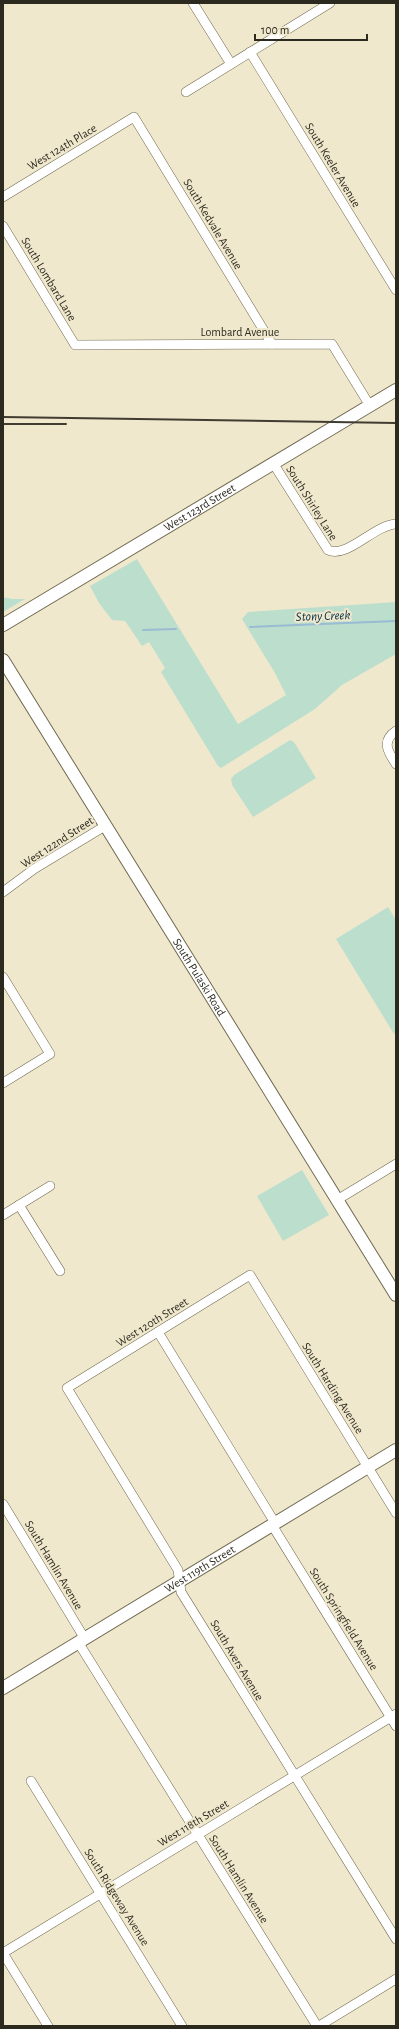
<svg xmlns="http://www.w3.org/2000/svg" width="399" height="2029" viewBox="0 0 399 2029" font-family="'Alegreya Sans',sans-serif">
  <rect width="100%" height="100%" fill="#f0e8cd"/>
  <g fill="#bcdfcd">
    <path d="M 137,559 L 238,724 L 286,695 L 275,673 L 242,619 L 248,612 L 396,602 L 396,654 L 342,685 L 315,709 L 221,768 L 218,766 L 161,672 L 165,668 L 149,642 L 142,646 L 125,621 L 112,620 L 99,603 L 90,586 Z"/>
    <path d="M 3,597 L 12,599 L 25,599 L 3,612 Z"/>
    <path d="M 290,740 L 294,742 L 316,778 L 253,817 L 232,785 L 231,779 L 234,775 Z"/>
    <path d="M 388,907 L 396,920 L 396,1032 L 394,1034 L 336,939 Z"/>
    <path d="M 302,1170 L 329,1215 L 283,1241 L 257,1196 Z"/>
  </g>
  <g fill="none" stroke-linecap="round" stroke-linejoin="round">
    <g stroke="#9abbd3" stroke-width="2">
      <path d="M 250,627 L 396,621"/>
      <path d="M 143,630 L 176,629"/>
    </g>
    <defs>
      <g id="street">
        <path d="M 193,3 L 231,64"/>
        <path d="M 250,52 L 396,290"/>
        <path d="M 186,92 L 330,3"/>
        <path d="M 3,197 L 134,117 L 272,344"/>
        <path d="M 3,226 L 75,345 L 332,344 L 370,406"/>
        <path d="M 273,463 L 328,550 C 347,559 374,525 396,524"/>
        <path d="M 396,731 C 381,741 388,752 396,764"/>
        <path d="M 3,892 L 34,869 L 105,826"/>
        <path d="M 3,977 L 50,1054 L 3,1083"/>
        <path d="M 337,1200 L 396,1164"/>
        <path d="M 19,1205 L 60,1271"/>
        <path d="M 3,1215 L 50,1186"/>
        <path d="M 158,1332 L 275,1523"/>
        <path d="M 3,1504 L 85,1639"/>
        <path d="M 396,1513 L 250,1275 L 67,1388 L 178,1570 L 181,1592 L 396,1939"/>
        <path d="M 272,1525 L 396,1726"/>
        <path d="M 78,1642 L 317,2026"/>
        <path d="M 31,1781 L 182,2026"/>
        <path d="M 3,1953 L 396,1714"/>
        <path d="M 3,1953 L 48,2026"/>
        <path d="M 319,2026 L 396,1979"/>
      </g>
      <g id="secondary">
        <path id="s1" d="M 3,625 L 396,390"/>
        <path id="s2" d="M 3,660 L 396,1295"/>
        <path id="s3" d="M 3,1688 L 396,1450"/>
      </g>
    </defs>
    <use href="#street" stroke="#706a51" stroke-width="10"/>
    <use href="#secondary" stroke="#706a51" stroke-width="14"/>
    <use href="#street" stroke="#fff" stroke-width="9"/>
    <use href="#secondary" stroke="#fff" stroke-width="12"/>
    <g stroke="#403c31" stroke-width="2">
      <path d="M 3,417 L 396,423"/>
      <path d="M 3,424 L 66,424"/>
    </g>
  </g>
  <g text-anchor="middle" stroke-width="4" stroke-linejoin="round" paint-order="stroke">
    <g font-size="12" fill="#2c291f" stroke="#f0e8cd">
      <text transform="translate(62 147) rotate(-31)" y="4">West 124th Place</text>
      <text transform="translate(333 165) rotate(59)" y="4">South Keeler Avenue</text>
      <text transform="translate(213 224) rotate(59)" y="4">South Kedvale Avenue</text>
      <text transform="translate(49 279) rotate(59)" y="4">South Lombard Lane</text>
      <text x="240" y="336">Lombard Avenue</text>
      <text transform="translate(312 503) rotate(58)" y="4">South Shirley Lane</text>
      <text dy="4" stroke="none"><textPath href="#s1" startOffset="229">West 123rd Street</textPath></text>
      <text transform="translate(57 842) rotate(-33)" y="4">West 122nd Street</text>
      <text dy="4" stroke="none"><textPath href="#s2" startOffset="373">South Pulaski Road</textPath></text>
      <text transform="translate(152 1322) rotate(-32)" y="4">West 120th Street</text>
      <text transform="translate(333 1388) rotate(58)" y="4">South Harding Avenue</text>
      <text transform="translate(54 1565) rotate(59)" y="4">South Hamlin Avenue</text>
      <text dy="4" stroke="none"><textPath href="#s3" startOffset="230">West 119th Street</textPath></text>
      <text transform="translate(344 1619) rotate(58)" y="4">South Springfield Avenue</text>
      <text transform="translate(237 1660) rotate(59)" y="4">South Avers Avenue</text>
      <text transform="translate(193 1823) rotate(-31)" y="4">West 118th Street</text>
      <text transform="translate(239 1879) rotate(58)" y="4">South Hamlin Avenue</text>
      <text transform="translate(117 1897) rotate(58)" y="4">South Ridgeway Avenue</text>
    </g>
    <g font-size="13" font-style="italic" fill="#053049" stroke="#f0e8cd">
      <text transform="translate(323 615) rotate(-2)" y="5">Stony Creek</text>
    </g>
  </g>
  <rect width="399" height="2029" fill="none" stroke="#2c291f" stroke-width="8"/>
  <path d="M255 34v6h112v-6" fill="none" stroke="#2c291f" stroke-width="2"/>
  <text x="261" y="34" font-size="12" fill="#2c291f" stroke="#f0e8cd" stroke-width="3" paint-order="stroke">100 m</text>
</svg>
